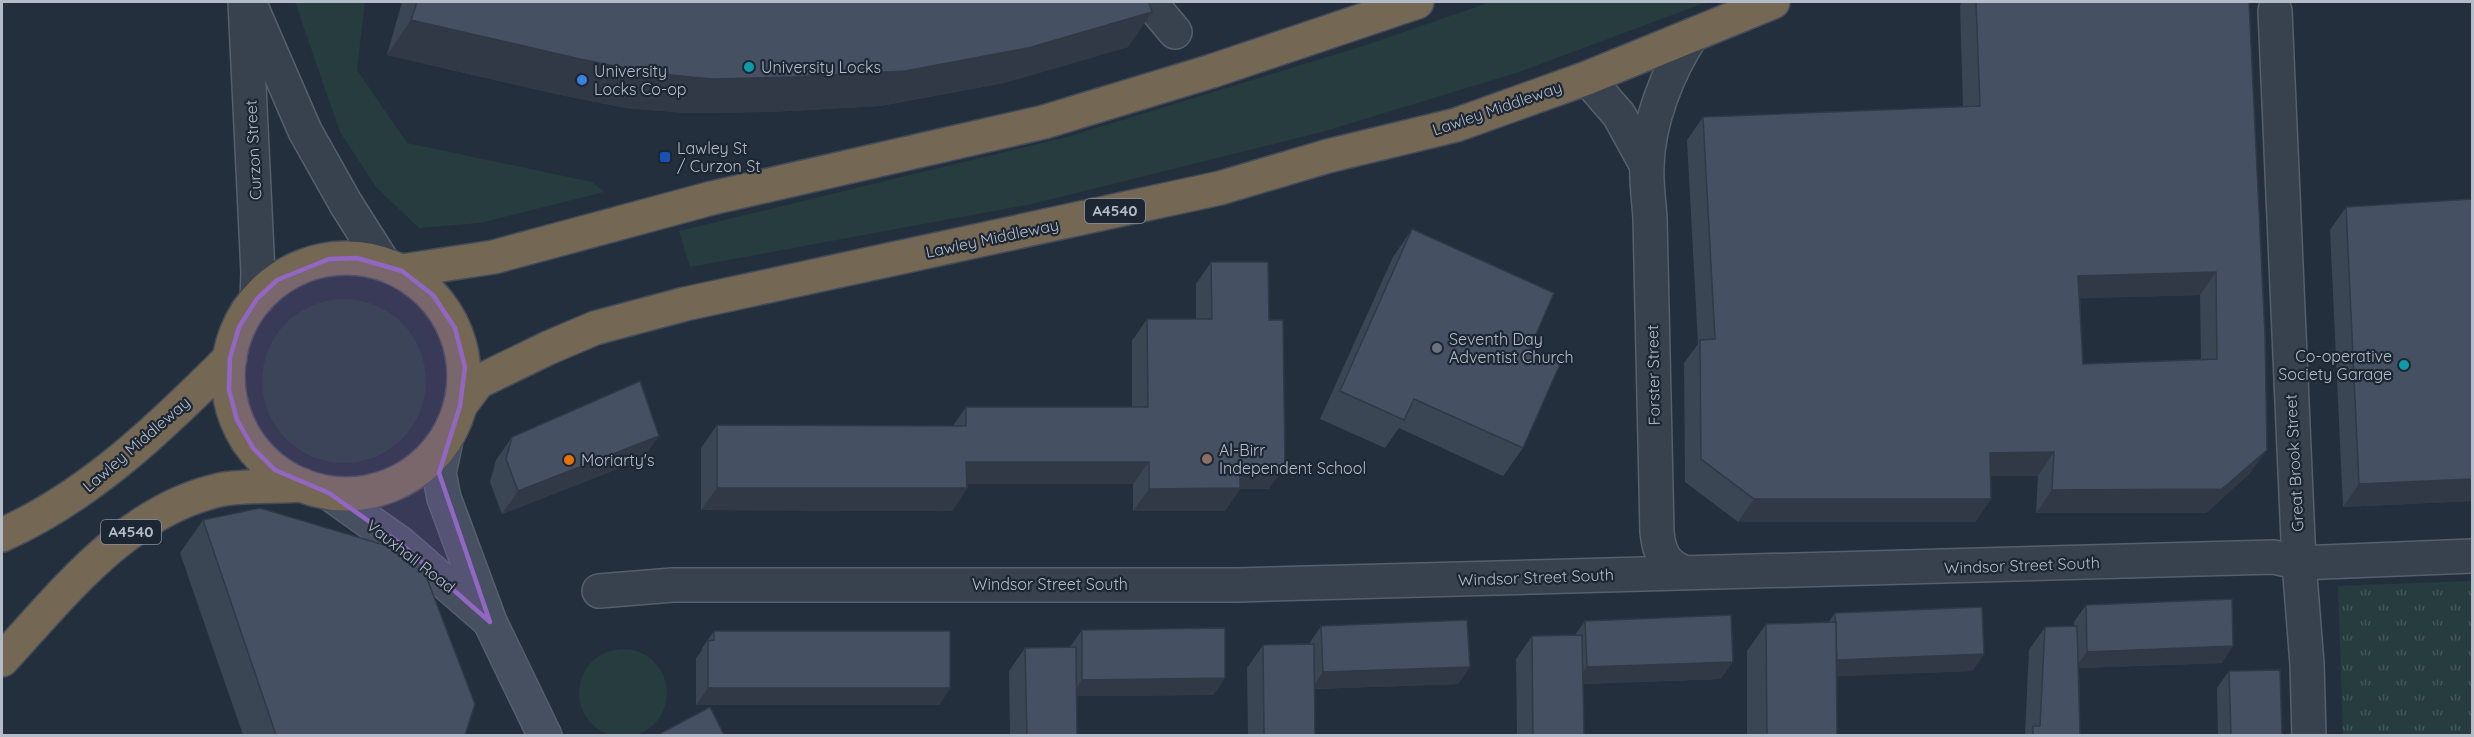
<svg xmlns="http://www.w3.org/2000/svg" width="2474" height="737" viewBox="0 0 2474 737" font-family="Quicksand,sans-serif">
  <defs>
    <pattern id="park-tufts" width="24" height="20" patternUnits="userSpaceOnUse" patternTransform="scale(1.5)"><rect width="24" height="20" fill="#263c3f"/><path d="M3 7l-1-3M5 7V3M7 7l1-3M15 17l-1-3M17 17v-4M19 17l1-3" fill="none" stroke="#435659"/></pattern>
  </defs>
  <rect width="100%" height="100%" fill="#242f3e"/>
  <g fill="#263c3f">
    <path d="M 295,2 L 365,2 L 357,70 L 407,143 L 592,182 L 604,192 L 480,223 L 419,228 L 376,187 L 340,132 Z"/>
    <path d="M 1491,2 L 1707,2 L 1519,72 L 1322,132 L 1032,204 L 690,267 L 679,231 L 1067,137 L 1363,46 Z"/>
    <circle cx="344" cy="381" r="82"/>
    <circle cx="623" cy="693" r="44"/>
  </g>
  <path fill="url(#park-tufts)" d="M 2472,581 L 2472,735 L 2343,735 L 2338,586 Z"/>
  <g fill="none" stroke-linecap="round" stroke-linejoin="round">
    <defs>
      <g id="street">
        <path d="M 245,2 L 258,273 L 257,299"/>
        <path d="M 1150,2 L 1175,32"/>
        <path d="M 253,11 L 305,131 L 346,204 L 384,264"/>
        <path d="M 2275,11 L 2299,563 L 2307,664 L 2309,736"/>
        <path d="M 1587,78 L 1619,115 L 1647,166"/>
        <path d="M 1683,572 C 1664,564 1659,552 1657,532 L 1650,218 C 1649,201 1646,183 1647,166 C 1648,122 1668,71 1692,35"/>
        <path d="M 599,591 L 673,585 L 1237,585 L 2274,557 L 2299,563 L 2472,556"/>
      </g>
      <g id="secondary">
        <path d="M 446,440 L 439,473 L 444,498 L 490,622 L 545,736"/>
        <path d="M 329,493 L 401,544 L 487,619"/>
      </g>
      <g id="highway">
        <circle cx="346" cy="376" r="118"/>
        <path d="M 402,271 L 494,257 L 712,198 L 1044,122 L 1212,71 L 1417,2"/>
        <path d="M 460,406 L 478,382 L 548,348 L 595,328 L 685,304 L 1220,188 L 1328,156 L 1456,125 L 1587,78 L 1773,2"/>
        <path d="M 2,535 C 91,495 161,427 230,358"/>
        <path d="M 2,660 C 63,594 126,511 219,490 C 242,485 277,487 302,485"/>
      </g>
    </defs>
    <use href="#street" stroke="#565f6c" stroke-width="36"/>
    <use href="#secondary" stroke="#565f6c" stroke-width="36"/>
    <use href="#highway" stroke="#434c59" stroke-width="36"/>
    <use href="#street" stroke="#38414e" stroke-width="33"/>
    <use href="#secondary" stroke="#465061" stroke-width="33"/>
    <use href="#highway" stroke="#746855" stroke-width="33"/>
  </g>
  <g fill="#3b4654" fill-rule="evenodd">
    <path d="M 402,2 L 1149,2 L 1128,47 L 1004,83 L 880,106 L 770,112 L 687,113 L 626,108 L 556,94 L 387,55 Z"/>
    <path d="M 1962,2 L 2249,2 L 2250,473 L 2206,513 L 2036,513 L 2038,476 L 1991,476 L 1991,499 L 1975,522 L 1738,522 L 1685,482 L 1684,363 L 1698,344 L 1687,140 L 1703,117 L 1963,107 L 1960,5 ZM 2200,295 L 2201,360 L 2083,364 L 2080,298 Z"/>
    <path d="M 2472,199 L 2472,501 L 2343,507 L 2330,230 L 2346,207 Z"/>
    <path d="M 1412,229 L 1530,348 L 1523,448 L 1503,476 L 1399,428 L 1385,448 L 1320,419 L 1393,257 Z"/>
    <path d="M 1211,262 L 1269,489 L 1240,489 L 1225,511 L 1133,511 L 1133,484 L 967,484 L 967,488 L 952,511 L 701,510 L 701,448 L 717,425 L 953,426 L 966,407 L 1132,407 L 1132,341 L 1147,319 L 1196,319 L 1196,284 Z"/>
    <path d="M 512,437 L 643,459 L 502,514 L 490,482 L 496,460 Z"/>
    <path d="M 203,520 L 465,735 L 243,735 L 180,553 Z"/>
    <path d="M 2086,605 L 2222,663 L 2079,668 L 2080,735 L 2025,735 L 2029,650 L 2045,627 L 2074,626 L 2074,622 Z"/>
    <path d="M 1835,613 L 1984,654 L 1972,671 L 1836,676 L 1837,735 L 1747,735 L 1747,651 L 1766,624 L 1828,623 Z"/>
    <path d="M 1585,621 L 1721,679 L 1583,684 L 1584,735 L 1517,735 L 1516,659 L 1532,636 L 1575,635 Z"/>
    <path d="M 1321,626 L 1470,667 L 1458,684 L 1314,689 L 1315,735 L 1248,735 L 1247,668 L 1263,645 L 1309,644 Z"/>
    <path d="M 1082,630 L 1225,678 L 1213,695 L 1077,696 L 1077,735 L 1010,735 L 1009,671 L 1025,648 L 1070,647 Z"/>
    <path d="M 714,631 L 950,688 L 939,705 L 696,705 L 696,658 L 702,650 L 702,648 Z"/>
    <path d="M 2229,671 L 2282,735 L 2218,735 L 2217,688 Z"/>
  </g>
  <g fill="#303945">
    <path d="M 1152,12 L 1128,47 L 1004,83 L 880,106 L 770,112 L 687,113 L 626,108 L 556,94 L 387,55 L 411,20 Z"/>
    <path d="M 2216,272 L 2200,295 L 2062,299 L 2078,276 Z"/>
    <path d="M 659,436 L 643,459 L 502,514 L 518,491 Z"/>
    <path d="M 2267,450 L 2250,473 L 2206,513 L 2036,513 L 2052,490 Z"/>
    <path d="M 2054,452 L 2038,476 L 1974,476 L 1990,453 Z"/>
    <path d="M 966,462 L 1149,462 L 1133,484 L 950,484 Z"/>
    <path d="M 1240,467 L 1285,467 L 1269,489 L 1240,489 L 1225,511 L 1133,511 L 1149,489 Z"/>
    <path d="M 2472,479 L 2472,501 L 2343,507 L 2359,484 Z"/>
    <path d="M 717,488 L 967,488 L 952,511 L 701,510 Z"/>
    <path d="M 1754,499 L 1991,499 L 1975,522 L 1738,522 Z"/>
    <path d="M 2233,646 L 2222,663 L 2075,668 L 2087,652 Z"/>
    <path d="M 1984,654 L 1972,671 L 1825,677 L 1837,660 Z"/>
    <path d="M 1733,662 L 1721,679 L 1575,684 L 1587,667 Z"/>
    <path d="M 1470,667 L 1458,684 L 1311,689 L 1323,672 Z"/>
    <path d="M 1225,678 L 1213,695 L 1070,696 L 1082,680 Z"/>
    <path d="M 708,688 L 950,688 L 939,705 L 696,705 Z"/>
  </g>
  <g fill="#455162" stroke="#303945" stroke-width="1.5" fill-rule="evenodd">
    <path d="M 417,2 L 1149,2 L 1152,12 L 1028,48 L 905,71 L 794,77 L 712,79 L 650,73 L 580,59 L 411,20 Z"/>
    <path d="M 1976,2 L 2249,2 L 2265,336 L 2267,450 L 2222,489 L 2052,490 L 2054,452 L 1990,453 L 1991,499 L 1754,499 L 1701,459 L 1700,340 L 1715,339 L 1703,117 L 1980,106 ZM 2216,272 L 2217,359 L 2083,364 L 2078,276 Z"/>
    <path d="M 2472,199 L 2472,479 L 2359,484 L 2346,207 Z"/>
    <path d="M 1412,229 L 1554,293 L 1530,348 L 1561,362 L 1523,448 L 1414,399 L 1404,420 L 1340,391 Z"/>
    <path d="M 1211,262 L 1268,262 L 1269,320 L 1283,320 L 1285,467 L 1240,467 L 1240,488 L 1149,489 L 1149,462 L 966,462 L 967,488 L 717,488 L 717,425 L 966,426 L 966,407 L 1148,407 L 1147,319 L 1212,319 Z"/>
    <path d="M 640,381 L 659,436 L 518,491 L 506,459 L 512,437 Z"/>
    <path d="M 260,508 L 418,555 L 475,704 L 465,735 L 276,735 L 203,520 Z"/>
    <path d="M 2232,599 L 2233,646 L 2087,652 L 2086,605 Z"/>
    <path d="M 1982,607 L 1984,654 L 1837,660 L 1835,613 Z"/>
    <path d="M 1731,615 L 1733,662 L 1587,667 L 1585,621 Z"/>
    <path d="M 1467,620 L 1470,667 L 1323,672 L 1321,626 Z"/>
    <path d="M 1836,622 L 1837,735 L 1767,735 L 1766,624 Z"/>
    <path d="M 2077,626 L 2080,735 L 2033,735 L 2033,726 L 2040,726 L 2045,627 Z"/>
    <path d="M 1225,628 L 1225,678 L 1082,680 L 1082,630 Z"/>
    <path d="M 714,631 L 950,631 L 950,688 L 708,688 L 708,641 L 714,640 Z"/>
    <path d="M 1582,635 L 1584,735 L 1533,735 L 1532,636 Z"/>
    <path d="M 1314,644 L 1315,735 L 1264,735 L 1263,645 Z"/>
    <path d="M 1076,647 L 1077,735 L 1027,735 L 1025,648 Z"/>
    <path d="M 2280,670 L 2282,735 L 2231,735 L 2229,671 Z"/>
    <path d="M 710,707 L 724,735 L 662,735 L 661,733 Z"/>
  </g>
  <path fill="#9266c3" fill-opacity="0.2" stroke="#9266c3" stroke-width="4.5" stroke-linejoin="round" d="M 357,258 L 402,271 L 433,295 L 455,328 L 465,367 L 460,406 L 439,473 L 490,622 L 401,544 L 329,493 L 275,470 L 253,448 L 237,420 L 229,390 L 230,358 L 239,327 L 257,299 L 277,280 L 329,259 Z"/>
  <g fill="#0f9aa8" stroke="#1d2633" stroke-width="2">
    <circle cx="749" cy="67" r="6"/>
    <circle cx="2404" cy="365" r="6"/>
  </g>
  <circle fill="#3f7fe0" stroke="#1d2633" stroke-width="2" cx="582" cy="80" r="6"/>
  <rect fill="#1a4fb4" stroke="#1d2633" stroke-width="2" x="659" y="151" width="12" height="12" rx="3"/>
  <circle fill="#6b7280" stroke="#1d2633" stroke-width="2" cx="1437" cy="348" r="6"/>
  <circle fill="#8d6e63" stroke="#1d2633" stroke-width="2" cx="1207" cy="459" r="6"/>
  <circle fill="#e8710a" stroke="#1d2633" stroke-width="2" cx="569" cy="460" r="6"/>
  <g text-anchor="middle" stroke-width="4.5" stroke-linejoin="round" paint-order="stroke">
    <g fill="#1d2633" stroke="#878f9c" stroke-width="1.5">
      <rect x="1085" y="199" width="60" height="24" rx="4.5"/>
      <rect x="101" y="520" width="60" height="24" rx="4.5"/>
    </g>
    <g font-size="15" font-weight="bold" fill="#b4bcc9">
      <text x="1115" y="216">A4540</text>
      <text x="131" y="537">A4540</text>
    </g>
    <g font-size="16" fill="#b4bcc9" stroke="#1d2633" text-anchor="start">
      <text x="761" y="73">University Locks</text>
      <text x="594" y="77">University<tspan x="594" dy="18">Locks Co-op</tspan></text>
      <text x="677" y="154">Lawley St<tspan x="677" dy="18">/ Curzon St</tspan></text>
      <text x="1449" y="345">Seventh Day<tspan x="1449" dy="18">Adventist Church</tspan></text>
      <text x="2392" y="362" text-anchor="end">Co-operative<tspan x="2392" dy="18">Society Garage</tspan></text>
      <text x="1219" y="456">Al-Birr<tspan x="1219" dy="18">Independent School</tspan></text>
      <text x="581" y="466">Moriarty's</text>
    </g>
    <g font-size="16" fill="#b4bcc9" stroke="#1d2633">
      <text transform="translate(1497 108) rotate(-19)" y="6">Lawley Middleway</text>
      <text transform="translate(253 150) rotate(-93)" y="6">Curzon Street</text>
      <text transform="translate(992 238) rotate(-12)" y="6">Lawley Middleway</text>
      <text transform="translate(1653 375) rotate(-91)" y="6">Forster Street</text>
      <text transform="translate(136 444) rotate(-41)" y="6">Lawley Middleway</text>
      <text transform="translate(2294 463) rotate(-93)" y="6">Great Brook Street</text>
      <text transform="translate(411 556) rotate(38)" y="6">Vauxhall Road</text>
      <text transform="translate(2022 565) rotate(-2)" y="6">Windsor Street South</text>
      <text transform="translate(1536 577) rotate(-2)" y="6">Windsor Street South</text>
      <text x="1050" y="590">Windsor Street South</text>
    </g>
  </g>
  <rect width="2474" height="737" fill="none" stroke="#b4bcc9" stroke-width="6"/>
</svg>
